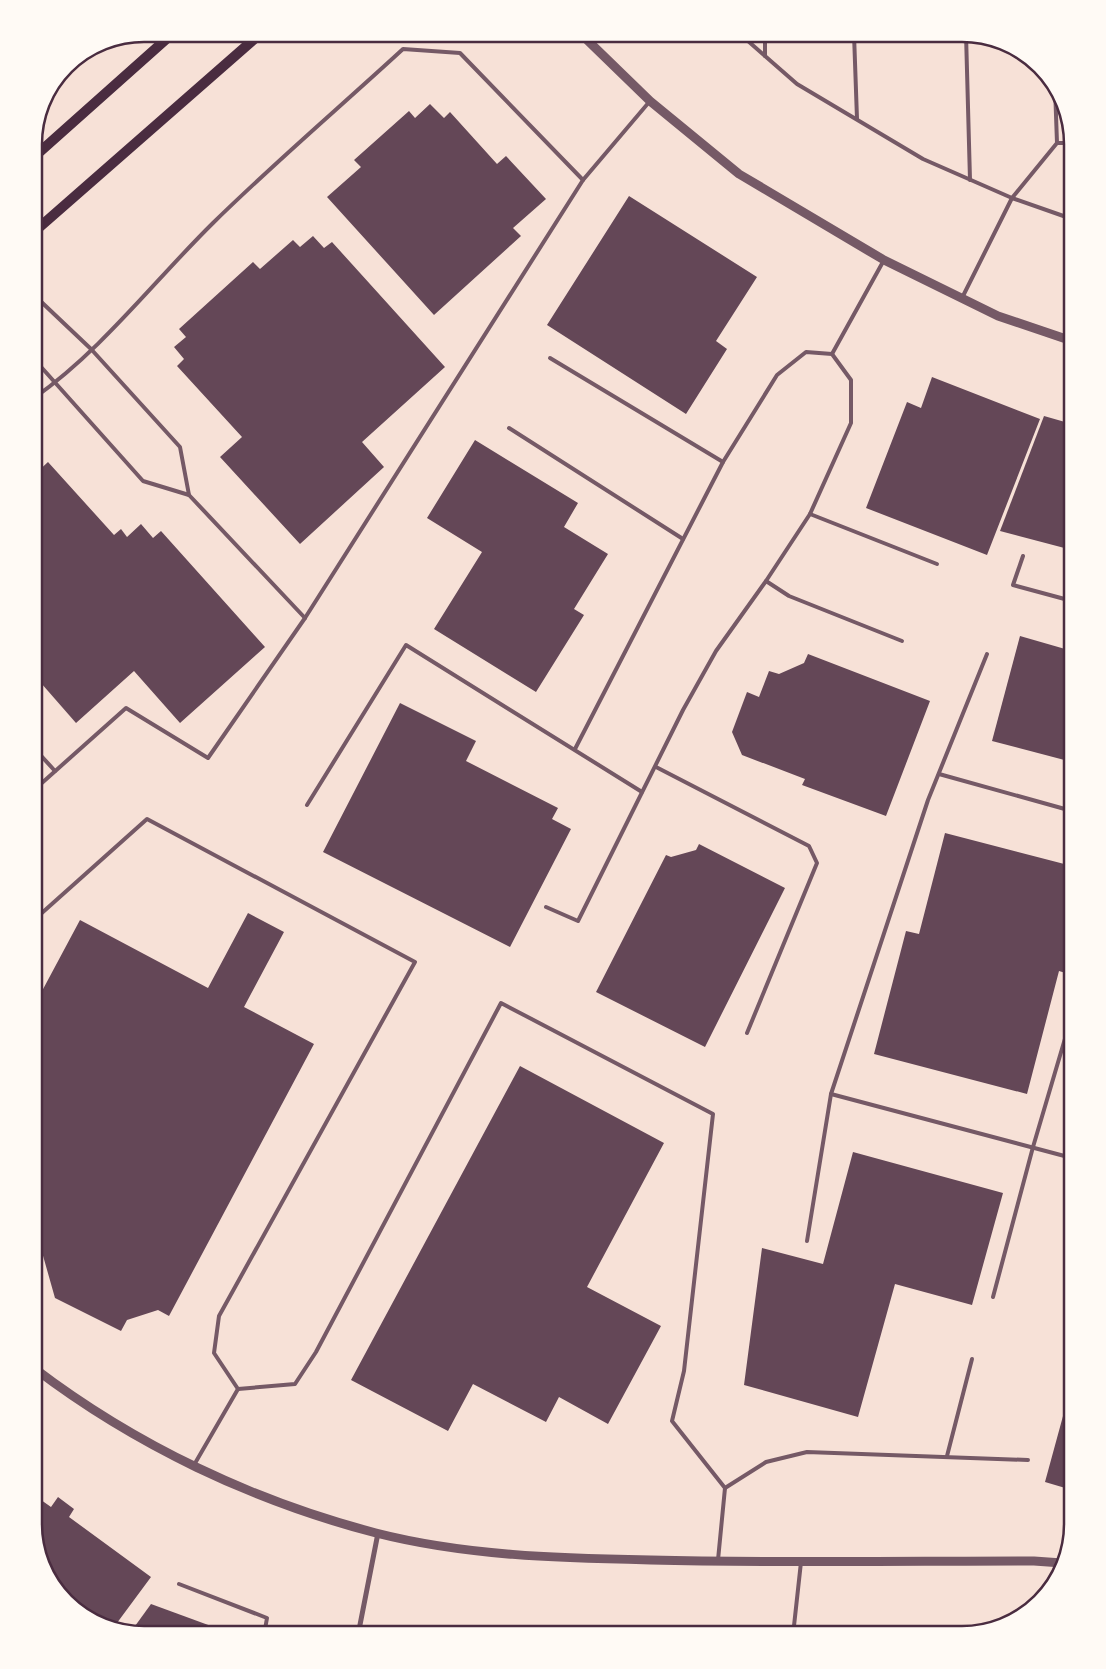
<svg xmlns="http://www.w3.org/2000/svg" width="1106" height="1669" viewBox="0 0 1106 1669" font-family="Figtree,sans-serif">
  <rect width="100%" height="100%" fill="#f7e1d7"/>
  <g fill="#644757">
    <path d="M 430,104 L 444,118 L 450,112 L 497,164 L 506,156 L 546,199 L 513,228 L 521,236 L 434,315 L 327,197 L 361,167 L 354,160 L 409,111 L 415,118 Z"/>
    <path d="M 629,196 L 757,277 L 716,341 L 727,349 L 686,414 L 547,325 Z"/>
    <path d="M 313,236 L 324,248 L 332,242 L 445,367 L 362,442 L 384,467 L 300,544 L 220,457 L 242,437 L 177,366 L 184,359 L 174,347 L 186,337 L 179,329 L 253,262 L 260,269 L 293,240 L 300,247 Z"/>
    <path d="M 932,377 L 1040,419 L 987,555 L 866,508 L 907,402 L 921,408 Z"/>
    <path d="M 1044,416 L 1072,424 L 1072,550 L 1000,531 Z"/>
    <path d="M 475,440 L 578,503 L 564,527 L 608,554 L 574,609 L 584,615 L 536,692 L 434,629 L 482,552 L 427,518 Z"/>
    <path d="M 48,462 L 114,535 L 121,529 L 127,537 L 141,524 L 153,538 L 161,531 L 265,647 L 180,723 L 134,671 L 76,723 L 34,675 L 34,475 Z"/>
    <path d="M 1020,636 L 1072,651 L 1072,762 L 992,741 Z"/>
    <path d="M 808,654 L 930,701 L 886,816 L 802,785 L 805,779 L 742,755 L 732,732 L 747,692 L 759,697 L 769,671 L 779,674 L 804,663 Z"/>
    <path d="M 400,703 L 476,741 L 466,761 L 558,808 L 552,819 L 571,829 L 510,947 L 323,852 Z"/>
    <path d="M 945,833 L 1072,866 L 1072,975 L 1059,971 L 1027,1094 L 874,1054 L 906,931 L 919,934 Z"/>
    <path d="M 699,844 L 785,888 L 705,1047 L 596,992 L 666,855 L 671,857 L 696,850 Z"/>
    <path d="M 248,913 L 284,932 L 244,1007 L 314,1044 L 169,1316 L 158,1310 L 127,1320 L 121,1331 L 55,1298 L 38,1238 L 34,1236 L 34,1006 L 80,920 L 208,988 Z"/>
    <path d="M 520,1066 L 664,1143 L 587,1287 L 661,1326 L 608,1424 L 559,1397 L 546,1422 L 473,1384 L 448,1431 L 351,1380 Z"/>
    <path d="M 853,1152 L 1003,1193 L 972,1305 L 895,1284 L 858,1417 L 744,1385 L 762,1248 L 823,1264 Z"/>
    <path d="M 1072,1383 L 1072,1490 L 1045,1482 Z"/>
    <path d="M 34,1495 L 51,1507 L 58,1497 L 74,1509 L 69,1517 L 151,1577 L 114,1627 L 83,1617 L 48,1580 L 34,1524 Z"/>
    <path d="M 151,1604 L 211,1626 L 208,1635 L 138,1635 L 130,1633 Z"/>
  </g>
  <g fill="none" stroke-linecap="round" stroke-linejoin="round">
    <g stroke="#755966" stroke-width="4">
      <path d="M 740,34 L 797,84 L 923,159 L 1012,198 L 1072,219"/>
      <path d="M 765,34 L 765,56"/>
      <path d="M 854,34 L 857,119"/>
      <path d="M 966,34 L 970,180"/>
      <path d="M 1057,143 L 1072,143"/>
      <path d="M 34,295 L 91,349 L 180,447 L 189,495"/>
      <path d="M 962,298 L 1012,198 L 1057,143 L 1055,87"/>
      <path d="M 832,354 L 884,260"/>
      <path d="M 550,358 L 723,462"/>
      <path d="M 34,359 L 143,481 L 189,495 L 305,618"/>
      <path d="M 34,398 C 102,350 154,281 213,223 C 274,163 340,107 403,49 L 460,53 L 583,180"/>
      <path d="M 509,428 L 683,539"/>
      <path d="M 810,514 L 937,564"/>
      <path d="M 1023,556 L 1013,585 L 1072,601"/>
      <path d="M 766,581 L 789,596 L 902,641"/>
      <path d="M 34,748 L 55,771"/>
      <path d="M 656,767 L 809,846 L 817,863 L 747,1033"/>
      <path d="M 939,774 L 1072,811"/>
      <path d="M 34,790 L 126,708 L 208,758 L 305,618 L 583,180 L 650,101"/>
      <path d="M 307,805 L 406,645 L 642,792"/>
      <path d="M 546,907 L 578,921 L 683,710 L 716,651 L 766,581 L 810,514 L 851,423 L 851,380 L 832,354 L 806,352 L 777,375 L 723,462 L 575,749"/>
      <path d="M 34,920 L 147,819 L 415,962 L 219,1316 L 214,1353 L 238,1389"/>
      <path d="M 831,1094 L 1072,1158"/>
      <path d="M 807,1241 L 831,1094 L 928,800 L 987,654"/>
      <path d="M 993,1297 L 1033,1147 L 1072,1015"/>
      <path d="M 238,1389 L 295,1384 L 316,1352 L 501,1003 L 713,1114 L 684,1371 L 672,1421 L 725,1488 L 718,1560"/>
      <path d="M 947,1456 L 972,1359"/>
      <path d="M 194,1465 L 238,1389"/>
      <path d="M 725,1488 L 766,1462 L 807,1452 L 1028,1460"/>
      <path d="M 179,1584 L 267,1618 L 264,1635"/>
      <path d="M 793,1635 L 801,1562"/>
    </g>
    <path stroke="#755966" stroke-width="5" d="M 358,1635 L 378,1533"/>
    <g stroke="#755966" stroke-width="9">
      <path d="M 581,34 L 650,101 L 739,174 L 884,260 L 998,316 L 1072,341"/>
      <path d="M 34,1368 C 135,1445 253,1501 376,1533 C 466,1556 559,1558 651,1560 C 779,1563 906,1561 1034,1561 L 1062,1563"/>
    </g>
    <g stroke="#4a2c40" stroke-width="10">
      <path d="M 34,157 L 172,34"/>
      <path d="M 34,232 L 260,34"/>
    </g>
  </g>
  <path d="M0 0H1106V1669H0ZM144 42H962A102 102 0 0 1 1064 144V1524A102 102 0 0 1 962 1626H144A102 102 0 0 1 42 1524V144A102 102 0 0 1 144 42Z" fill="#fffaf5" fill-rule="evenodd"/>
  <path fill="none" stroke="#4a2c40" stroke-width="2.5" d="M144 42H962A102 102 0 0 1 1064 144V1524A102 102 0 0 1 962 1626H144A102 102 0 0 1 42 1524V144A102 102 0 0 1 144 42Z"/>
</svg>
